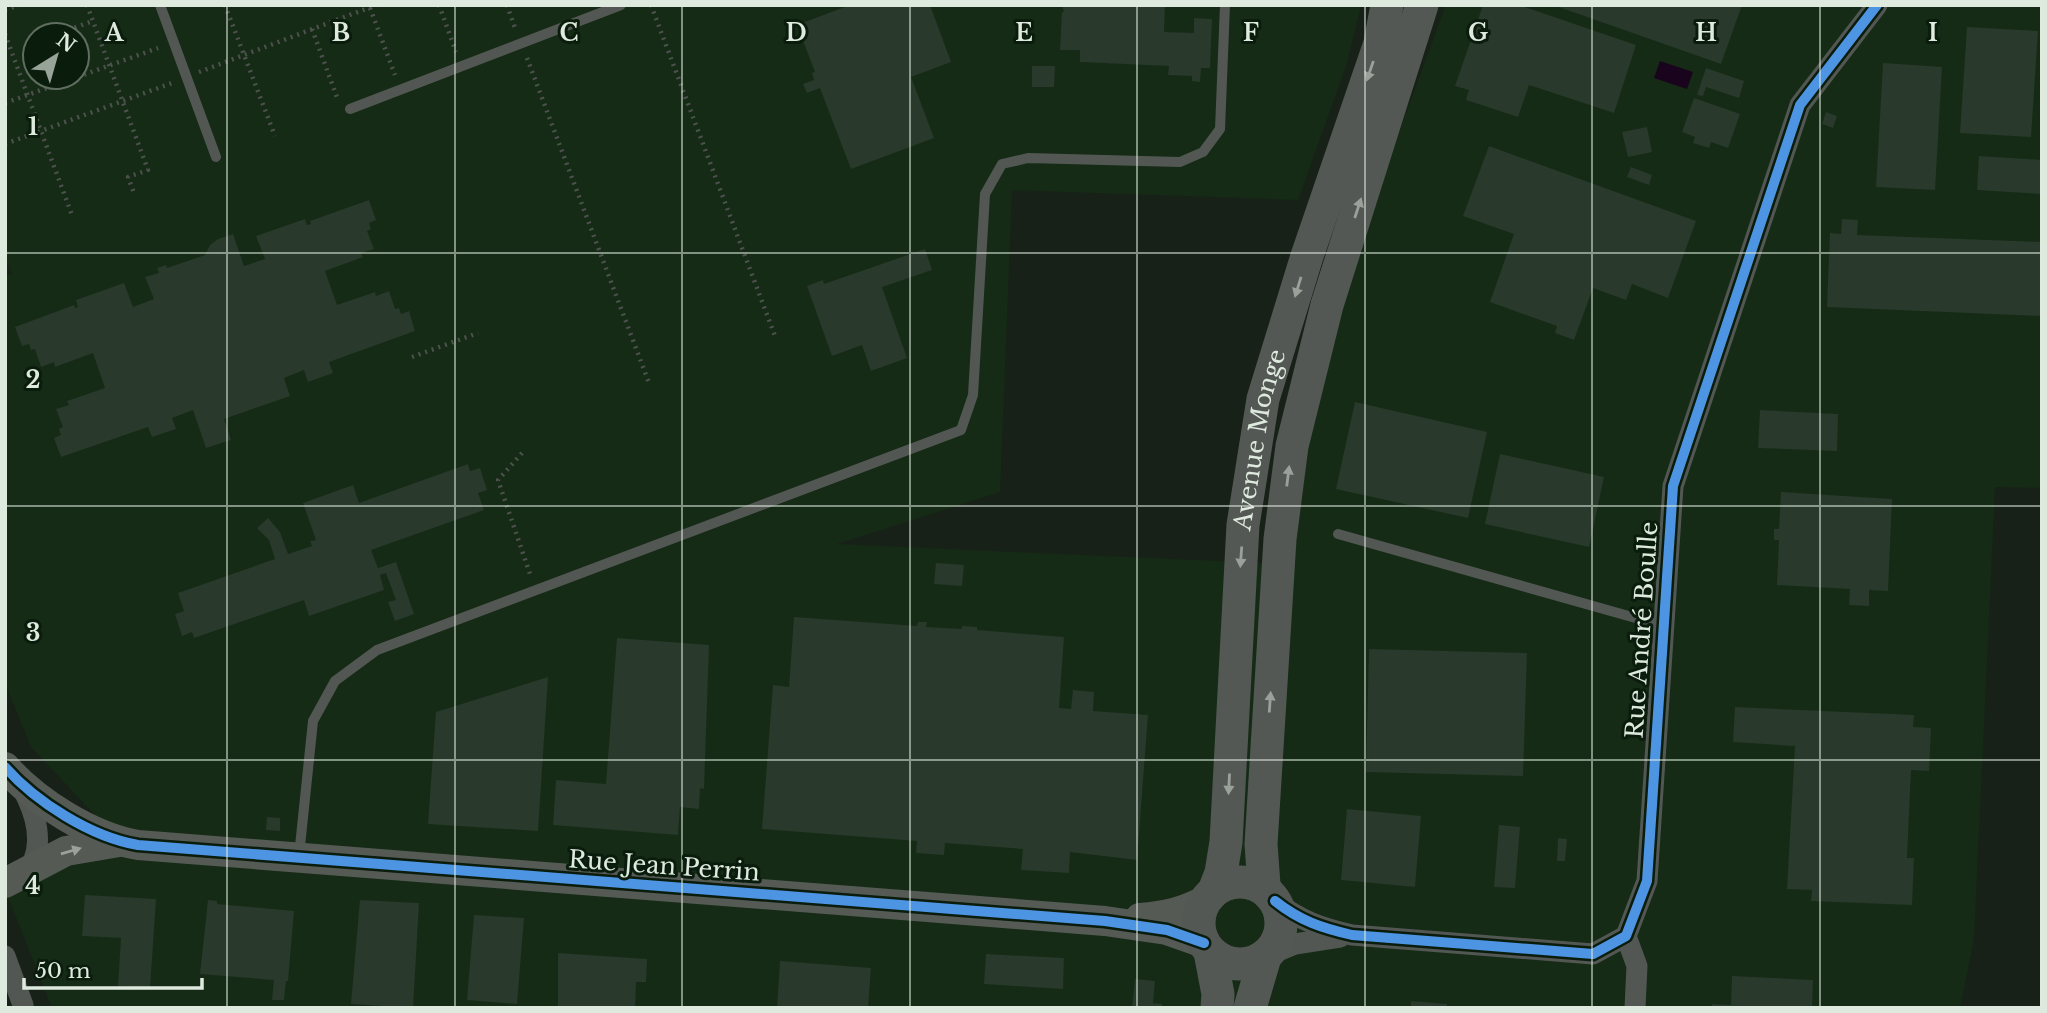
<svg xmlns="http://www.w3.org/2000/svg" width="2047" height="1013" viewBox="0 0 2047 1013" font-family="'Libre Baskerville',serif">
  <rect width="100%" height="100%" fill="#182118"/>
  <path fill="#152b16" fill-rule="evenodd" d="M 5,5 L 1361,5 L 1347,63 L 1298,200 L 1012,190 L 1000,492 L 837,544 L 1281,564 L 1346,276 L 1446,5 L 2042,5 L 2042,488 L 1995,487 L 1974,939 L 1960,1008 L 52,1008 L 13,909 L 5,894 L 95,830 L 93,813 L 31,747 L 5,683 L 5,276 L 12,274 L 5,258 ZM 35,35 L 77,35 L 77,77 L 35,77 Z"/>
  <path fill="#1a031c" d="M 1660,61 L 1693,72 L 1687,89 L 1654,78 Z"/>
  <g fill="#29392b">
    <path d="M 850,5 L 930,5 L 951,62 L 911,77 L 934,138 L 851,169 L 820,88 L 807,93 L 803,84 L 814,80 L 812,73 L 815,72 L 797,25 Z"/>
    <path d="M 1062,5 L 1165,5 L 1164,32 L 1194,33 L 1194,18 L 1212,19 L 1210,68 L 1201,68 L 1200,82 L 1192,81 L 1192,76 L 1168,75 L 1169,66 L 1080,62 L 1080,50 L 1060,50 L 1062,12 L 1064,12 Z"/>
    <path d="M 1483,5 L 1519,5 L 1636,45 L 1614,113 L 1529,85 L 1518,117 L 1466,100 L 1469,90 L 1455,86 Z"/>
    <path d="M 1553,5 L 1742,5 L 1721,64 Z"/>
    <path d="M 1967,27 L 2038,31 L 2031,137 L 1960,133 Z"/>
    <path d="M 1883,63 L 1942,67 L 1935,190 L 1876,187 Z"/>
    <path d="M 1032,66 L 1055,66 L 1054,87 L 1032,87 Z"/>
    <path d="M 1706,68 L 1744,81 L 1739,98 L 1706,87 L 1703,96 L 1697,95 Z"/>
    <path d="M 1694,98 L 1740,114 L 1728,148 L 1711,142 L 1709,148 L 1693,143 L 1695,137 L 1682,132 Z"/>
    <path d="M 1826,112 L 1837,116 L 1833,128 L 1822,124 Z"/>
    <path d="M 1647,127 L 1652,152 L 1628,157 L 1622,132 Z"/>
    <path d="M 1489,146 L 1696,221 L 1668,298 L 1632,284 L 1626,300 L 1593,288 L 1574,340 L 1555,333 L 1557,326 L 1490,302 L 1514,234 L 1463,216 Z"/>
    <path d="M 1979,156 L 2042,160 L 2042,194 L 1977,190 Z"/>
    <path d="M 1631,167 L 1652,175 L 1649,185 L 1627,177 Z"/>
    <path d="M 369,200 L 376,220 L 369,223 L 371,229 L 367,231 L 374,249 L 361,253 L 363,257 L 325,271 L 337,305 L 375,292 L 376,296 L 389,291 L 395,309 L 399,308 L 401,314 L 409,311 L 415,331 L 329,362 L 333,373 L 308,382 L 304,370 L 284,378 L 290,396 L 224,419 L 231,440 L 206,448 L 193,410 L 172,418 L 176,429 L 152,437 L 148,427 L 61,457 L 54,438 L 61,435 L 59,429 L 63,427 L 56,409 L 69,405 L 67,401 L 105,388 L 93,353 L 55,367 L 54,362 L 41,367 L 35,349 L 31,350 L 29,344 L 22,346 L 15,327 L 74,305 L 75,308 L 78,307 L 76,300 L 124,283 L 133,307 L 154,299 L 145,277 L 159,273 L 157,268 L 166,265 L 167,268 L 205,255 L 210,245 L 218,239 L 233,234 L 244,266 L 265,259 L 256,236 L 305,219 L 307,225 L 311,224 L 310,221 Z"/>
    <path d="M 1842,219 L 1858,220 L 1857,235 L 2042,242 L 2042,316 L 1827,307 L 1830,233 L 1841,234 Z"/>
    <path d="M 925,249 L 932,270 L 882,287 L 907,358 L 871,371 L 862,345 L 832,356 L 807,286 L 823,280 L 824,284 Z"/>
    <path d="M 1355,402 L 1487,432 L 1468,518 L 1336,489 Z"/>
    <path d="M 1760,410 L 1838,414 L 1837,451 L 1758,448 Z"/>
    <path d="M 1500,454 L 1604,477 L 1589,547 L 1485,524 Z"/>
    <path d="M 468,464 L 470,471 L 480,468 L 487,490 L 478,493 L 484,510 L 371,550 L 378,568 L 396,562 L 414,614 L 395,621 L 388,602 L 396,600 L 386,573 L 380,575 L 384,590 L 309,616 L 304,600 L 194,638 L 192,632 L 182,636 L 175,614 L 184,611 L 178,593 L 275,559 L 269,540 L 257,528 L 268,518 L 280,532 L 288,554 L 312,546 L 310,541 L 316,540 L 303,503 L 353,485 L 359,503 Z"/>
    <path d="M 1781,492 L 1892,499 L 1888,591 L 1869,590 L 1869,606 L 1849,605 L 1850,589 L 1777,585 L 1779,540 L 1774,540 L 1774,529 L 1779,529 Z"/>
    <path d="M 936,563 L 964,565 L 962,586 L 934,584 Z"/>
    <path d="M 794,617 L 917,626 L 918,622 L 927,622 L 926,627 L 962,629 L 962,626 L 977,627 L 977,630 L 1064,637 L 1059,708 L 1071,709 L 1073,690 L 1094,692 L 1093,711 L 1148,715 L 1137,860 L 1070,852 L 1069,873 L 1021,870 L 1023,849 L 945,843 L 944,855 L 916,853 L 917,841 L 762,829 L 773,685 L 789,687 Z"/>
    <path d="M 617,638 L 709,645 L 704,789 L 700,788 L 699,809 L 680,807 L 678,835 L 553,825 L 556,780 L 606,784 Z"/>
    <path d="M 1369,649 L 1527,653 L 1523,776 L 1366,772 Z"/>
    <path d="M 548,677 L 538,831 L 428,824 L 436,712 Z"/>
    <path d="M 1735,707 L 1914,715 L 1913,727 L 1931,728 L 1929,771 L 1911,770 L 1907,858 L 1914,858 L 1912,905 L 1811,901 L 1812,890 L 1787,889 L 1795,746 L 1733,742 Z"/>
    <path d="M 1347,809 L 1421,816 L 1415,887 L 1341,880 Z"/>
    <path d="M 267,817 L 280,818 L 280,831 L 266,830 Z"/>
    <path d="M 1499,825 L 1520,827 L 1515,888 L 1494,887 Z"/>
    <path d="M 1558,838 L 1567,839 L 1565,861 L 1557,861 Z"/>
    <path d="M 85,895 L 156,899 L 150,988 L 118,986 L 121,938 L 82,936 Z"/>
    <path d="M 208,900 L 217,901 L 217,904 L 294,911 L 288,981 L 286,981 L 284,1000 L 272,1000 L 274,980 L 200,974 Z"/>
    <path d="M 360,900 L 419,903 L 413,1008 L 351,1004 Z"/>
    <path d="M 474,915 L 524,918 L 517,1004 L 467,1000 Z"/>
    <path d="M 558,953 L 647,959 L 646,982 L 636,982 L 635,1008 L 558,1008 Z"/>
    <path d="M 986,954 L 1064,958 L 1063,989 L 984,984 Z"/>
    <path d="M 780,961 L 871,968 L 868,1008 L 777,1008 Z"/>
    <path d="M 1732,976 L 1813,980 L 1812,1008 L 1712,1008 L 1712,1004 L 1731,1005 Z"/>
    <path d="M 1135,979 L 1155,981 L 1153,1003 L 1162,1004 L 1162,1008 L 1132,1008 Z"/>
    <path d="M 1411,1001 L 1447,1004 L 1447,1008 L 1411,1008 Z"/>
  </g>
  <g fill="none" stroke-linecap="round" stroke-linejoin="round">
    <g stroke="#4d514d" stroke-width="4.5" stroke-dasharray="2 5" stroke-linecap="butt">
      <path d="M 87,5 L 148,170 L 128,177 L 134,193"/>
      <path d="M 225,5 L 275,136"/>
      <path d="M 439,5 L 456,52"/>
      <path d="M 507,5 L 516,31"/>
      <path d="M 651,5 L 775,336"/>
      <path d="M 370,8 L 395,75"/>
      <path d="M 5,10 L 19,5"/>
      <path d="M 312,29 L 338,100"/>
      <path d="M 68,30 L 93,21"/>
      <path d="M 5,34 L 72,215"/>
      <path d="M 527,58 L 649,383"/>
      <path d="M 199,72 L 376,5"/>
      <path d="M 5,103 L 158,48"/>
      <path d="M 5,144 L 172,83"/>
      <path d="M 412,357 L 478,333"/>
      <path d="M 522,453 L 498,480 L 531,577"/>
    </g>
    <g stroke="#535753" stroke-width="10">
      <path d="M 160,5 L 216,157"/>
      <path d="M 350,109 L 621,5"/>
      <path d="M 1338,534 L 1664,626"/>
      <path d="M 299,856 L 313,721 L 335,681 L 377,650 L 961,430 L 973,395 L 985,194 L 1002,164 L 1028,158 L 1180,162 L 1203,152 L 1220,129 L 1225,5"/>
    </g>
    <g stroke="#535753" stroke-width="21">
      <path d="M 21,786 C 36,813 46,844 28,872"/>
      <path d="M 1275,901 C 1300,921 1322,928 1352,935 L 1593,954 L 1626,936 L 1647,881 L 1673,486 L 1800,105 L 1877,5"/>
      <path d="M 1626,936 L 1637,966 L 1635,1008"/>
      <path d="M 1268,955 L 1295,944 L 1340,937"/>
      <path d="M 5,956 L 23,1005"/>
    </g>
    <g stroke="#555a55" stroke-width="30">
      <path d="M 5,767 C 36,802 91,837 138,845 L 1105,921 L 1167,930 L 1204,943"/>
      <path d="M 5,883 L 66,851 L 119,842"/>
      <path d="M 1140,918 C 1165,916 1184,912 1206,900"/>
    </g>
    <g stroke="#545854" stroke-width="33">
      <circle cx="1240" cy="923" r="41"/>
      <path id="s1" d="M 1214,891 L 1221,873 L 1226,842 L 1243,525 L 1263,399 L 1307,256 L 1380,43 L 1387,5"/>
      <path d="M 1267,892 L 1264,885 L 1261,844 L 1280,539 L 1292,446 L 1327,305 L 1422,5"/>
      <path d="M 1210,952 L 1218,994 L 1217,1008"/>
      <path d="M 1250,1008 L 1265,957"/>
    </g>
    <defs>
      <g id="cycleway">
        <path d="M 5,767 C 36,802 91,837 138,845 L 1105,921 L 1167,930 L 1204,943"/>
        <path d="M 1275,901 C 1300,921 1322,928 1352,935 L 1593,954 L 1626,936 L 1647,881 L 1673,486 L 1800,105 L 1877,5"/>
      </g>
    </defs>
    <use href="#cycleway" stroke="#0a1c0c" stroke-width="15"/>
    <use href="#cycleway" stroke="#4d94e3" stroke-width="10"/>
  </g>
  <defs><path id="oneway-solid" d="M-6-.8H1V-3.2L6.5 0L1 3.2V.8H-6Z" transform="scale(1.75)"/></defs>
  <g fill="#9aa19a">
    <use href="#oneway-solid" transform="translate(1370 71) rotate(109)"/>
    <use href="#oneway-solid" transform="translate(1358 208) rotate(-72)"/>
    <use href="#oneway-solid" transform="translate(1298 287) rotate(107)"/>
    <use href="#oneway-solid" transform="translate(1288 476) rotate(-83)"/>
    <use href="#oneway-solid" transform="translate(1241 557) rotate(94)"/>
    <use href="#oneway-solid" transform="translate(1270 702) rotate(-86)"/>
    <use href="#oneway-solid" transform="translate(1229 784) rotate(93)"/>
  </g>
  <use fill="#9aa29a" href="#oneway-solid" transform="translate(71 851) rotate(-16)"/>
  <path fill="none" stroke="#dfeadf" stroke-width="2" stroke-opacity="0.55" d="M 227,5 L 227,1008M 455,5 L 455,1008M 682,5 L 682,1008M 910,5 L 910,1008M 1137,5 L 1137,1008M 1365,5 L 1365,1008M 1592,5 L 1592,1008M 1820,5 L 1820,1008M 5,253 L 2042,253M 5,506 L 2042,506M 5,760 L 2042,760"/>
  <g text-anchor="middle" stroke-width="6" stroke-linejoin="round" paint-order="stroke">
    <g font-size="24" fill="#dfeadf" stroke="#0a1c0c">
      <text dy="8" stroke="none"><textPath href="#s1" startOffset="455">Avenue Monge</textPath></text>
      <text transform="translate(1642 630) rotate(-86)" y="8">Rue André Boulle</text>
      <text transform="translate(664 866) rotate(4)" y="8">Rue Jean Perrin</text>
    </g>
  </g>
  <g font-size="23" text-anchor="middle" font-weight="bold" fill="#dfeadf" stroke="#0a1c0c" stroke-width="6" stroke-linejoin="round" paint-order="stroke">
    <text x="114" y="41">A</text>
    <text x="341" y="41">B</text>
    <text x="569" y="41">C</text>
    <text x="796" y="41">D</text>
    <text x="1024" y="41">E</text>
    <text x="1251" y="41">F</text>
    <text x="1478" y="41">G</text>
    <text x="1706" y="41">H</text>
    <text x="1933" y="41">I</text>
    <text x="33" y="135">1</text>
    <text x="33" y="388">2</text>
    <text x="33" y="641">3</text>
    <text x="33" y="894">4</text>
  </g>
  <rect width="2047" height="1013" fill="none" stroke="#dfeadf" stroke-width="14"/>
  <g transform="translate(56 56) rotate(37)"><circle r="33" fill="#0a1c0c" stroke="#5f6e60" stroke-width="2"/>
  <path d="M0-5L12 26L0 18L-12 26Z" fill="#99a499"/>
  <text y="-10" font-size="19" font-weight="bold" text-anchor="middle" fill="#dfeadf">N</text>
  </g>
  <path d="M24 978v10h178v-10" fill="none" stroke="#dfeadf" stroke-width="3.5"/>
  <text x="35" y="978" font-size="21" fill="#dfeadf" stroke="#0a1c0c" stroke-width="5" paint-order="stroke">50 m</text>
</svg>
